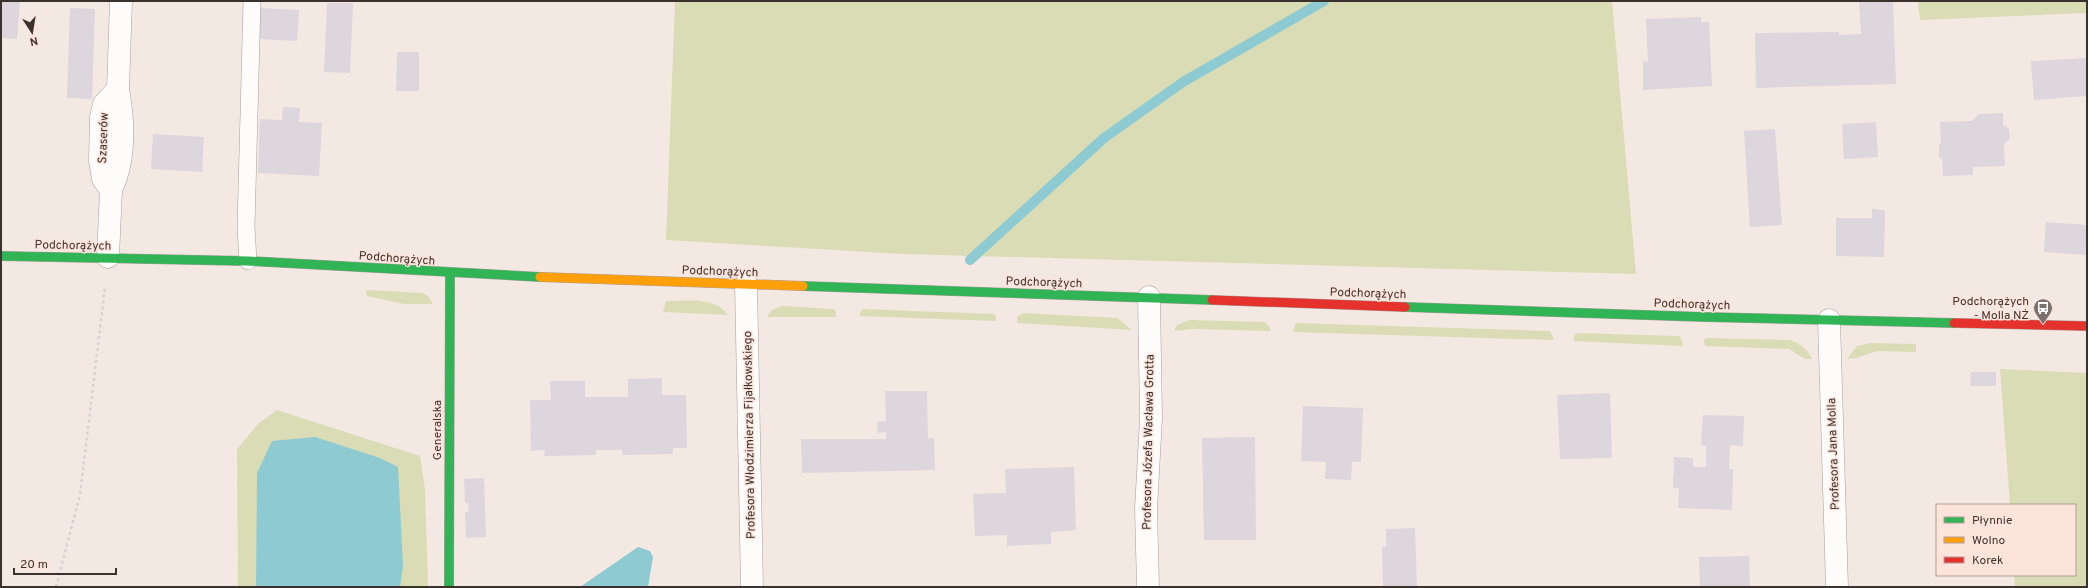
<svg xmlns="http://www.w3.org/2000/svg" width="2088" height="588" viewBox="0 0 2088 588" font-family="Overpass,sans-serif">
  <rect width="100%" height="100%" fill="#f4e8e3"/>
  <g fill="#dadcb5">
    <path d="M 675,1 L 1612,1 L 1636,274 L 903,254 L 666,240 Z"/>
    <path d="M 1918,1 L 2087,1 L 2087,13 L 1920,20 Z"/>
    <path d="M 366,290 L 423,293 L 429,297 L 433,304 L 404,304 L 367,296 Z"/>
    <path d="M 666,301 C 685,301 715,296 728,315 L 663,312 Z"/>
    <path d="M 782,306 L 833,309 L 836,311 L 836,317 L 767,317 L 772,310 Z"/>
    <path d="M 862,309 L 993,314 L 996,316 L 996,321 L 859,316 Z"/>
    <path d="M 1023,313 L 1117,318 L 1132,330 L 1017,323 L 1017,317 Z"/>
    <path d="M 1189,320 L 1265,322 L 1270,327 L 1270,331 L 1194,329 L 1174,331 L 1177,325 Z"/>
    <path d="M 1296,323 L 1550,331 L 1554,340 L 1293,332 Z"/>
    <path d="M 1577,333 L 1680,336 L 1683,346 L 1574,341 L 1574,336 Z"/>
    <path d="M 1707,338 L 1790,340 C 1799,343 1808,349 1812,359 L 1805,359 L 1789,349 L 1705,346 L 1704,340 Z"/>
    <path d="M 1871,343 L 1916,344 L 1916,352 L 1877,351 L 1856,358 L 1847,359 L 1857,346 Z"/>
    <path d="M 2000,369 L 2087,373 L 2087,587 L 2015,587 L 2014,575 L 2075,575 L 2075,505 L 2010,505 Z"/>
    <path d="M 277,410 L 420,456 L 425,490 L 428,587 L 238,587 L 237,449 L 258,424 Z"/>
  </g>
  <g fill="#8dcad1">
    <path d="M 315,437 L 380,458 L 398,467 L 403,566 L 400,587 L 256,587 L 257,473 L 272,441 Z"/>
    <path d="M 638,547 L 650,551 L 653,557 L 648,587 L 580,587 Z"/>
  </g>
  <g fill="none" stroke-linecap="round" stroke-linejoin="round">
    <path stroke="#8dcad1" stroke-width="10" d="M 970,260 L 1104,138 L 1183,82 L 1324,1"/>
  </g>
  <g fill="#ddd6dd">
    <path d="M 1,1 L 20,2 L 17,39 L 1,38 Z"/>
    <path d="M 1859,1 L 1893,1 L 1896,84 L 1756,88 L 1755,33 L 1839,32 L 1839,35 L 1861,34 Z"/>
    <path d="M 327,3 L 353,3 L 350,73 L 324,72 Z"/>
    <path d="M 70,8 L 95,9 L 92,99 L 67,98 Z"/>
    <path d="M 260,8 L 299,10 L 297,41 L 258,39 Z"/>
    <path d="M 1701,17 L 1701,22 L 1709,22 L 1712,86 L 1643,90 L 1643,61 L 1648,62 L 1646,19 Z"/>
    <path d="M 397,52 L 419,52 L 419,91 L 396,91 Z"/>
    <path d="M 2087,58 L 2087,96 L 2034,100 L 2031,61 Z"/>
    <path d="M 283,107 L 300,108 L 299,122 L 322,123 L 319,176 L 258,173 L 260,119 L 282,120 Z"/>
    <path d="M 2003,113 L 2003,125 L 2009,129 L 2010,139 L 2004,144 L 2005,166 L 1973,167 L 1973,175 L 1943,176 L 1942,158 L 1939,158 L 1939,144 L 1941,144 L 1940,122 L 1972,121 L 1979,114 Z"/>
    <path d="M 1876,122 L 1878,157 L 1844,159 L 1842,124 Z"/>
    <path d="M 1775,129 L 1782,225 L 1750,227 L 1744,131 Z"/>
    <path d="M 153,134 L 204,137 L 202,172 L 151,169 Z"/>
    <path d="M 1872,209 L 1885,210 L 1884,257 L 1836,256 L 1836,218 L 1872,218 Z"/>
    <path d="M 2046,222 L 2087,225 L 2087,255 L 2044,252 Z"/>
    <path d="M 1971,372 L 1996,372 L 1996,386 L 1970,386 Z"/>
    <path d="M 662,378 L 662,395 L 686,395 L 687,448 L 673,448 L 673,454 L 622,455 L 622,450 L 596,450 L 596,455 L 544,456 L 545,450 L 531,451 L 530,400 L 551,400 L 550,381 L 585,381 L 585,397 L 628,397 L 628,379 Z"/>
    <path d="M 885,391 L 927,391 L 928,439 L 934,438 L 935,470 L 802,473 L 801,439 L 886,439 L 886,432 L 878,433 L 877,422 L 886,421 Z"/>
    <path d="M 1610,393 L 1612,458 L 1560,459 L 1557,395 Z"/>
    <path d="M 1303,406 L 1363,408 L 1361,462 L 1352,462 L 1351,480 L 1325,479 L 1326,462 L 1301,461 Z"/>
    <path d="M 1703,415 L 1744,416 L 1743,446 L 1730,445 L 1729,469 L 1733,469 L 1732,510 L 1678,508 L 1679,488 L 1673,488 L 1674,457 L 1693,458 L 1693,467 L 1706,467 L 1706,446 L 1701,445 Z"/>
    <path d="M 1255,437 L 1256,540 L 1204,540 L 1202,438 Z"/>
    <path d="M 1074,467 L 1076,530 L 1051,532 L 1051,544 L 1007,546 L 1007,535 L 975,536 L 973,494 L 1006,493 L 1005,469 Z"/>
    <path d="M 484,478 L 486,537 L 466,538 L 465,512 L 469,511 L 468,503 L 465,503 L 464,479 Z"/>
    <path d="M 1415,528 L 1417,587 L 1383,587 L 1382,547 L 1386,547 L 1386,529 Z"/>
    <path d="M 1749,556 L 1750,587 L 1700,587 L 1699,557 Z"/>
  </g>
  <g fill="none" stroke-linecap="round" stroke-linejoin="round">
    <defs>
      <path id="lane" d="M 248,261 L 246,227 L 252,1"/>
      <g id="street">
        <path d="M 111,190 C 126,159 124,122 118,89"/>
        <path d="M 108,257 L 111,190 L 103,179 L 100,161 L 101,117 L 104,104 L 118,89 L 121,1"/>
        <path d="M 746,284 L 752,587"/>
        <path d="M 1829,320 L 1837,587"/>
        <path d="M 1148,587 L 1146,509 L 1151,418 L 1149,297"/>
      </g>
      <g id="fast">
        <path d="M 1,256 L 248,261 L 540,277"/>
        <path d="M 803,286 L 1212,300"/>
        <path d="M 1405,307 L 1705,317 L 1954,323"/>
        <path d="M 449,587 L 450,274"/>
      </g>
      <path id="slow" d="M 540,277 L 803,286"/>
      <g id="jam">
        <path d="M 1212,300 L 1405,307"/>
        <path d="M 1954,323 L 2087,326"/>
      </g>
    </defs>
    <use href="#lane" stroke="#a89e9a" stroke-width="18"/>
    <use href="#street" stroke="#a89e9a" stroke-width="23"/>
    <use href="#fast" stroke="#a89e9a" stroke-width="10"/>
    <use href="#slow" stroke="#a89e9a" stroke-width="10"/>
    <use href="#jam" stroke="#a89e9a" stroke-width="10"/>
    <path stroke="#d6d3d1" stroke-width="2.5" stroke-dasharray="3 3" stroke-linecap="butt" d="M 56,587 L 80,495 L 105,287"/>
    <use href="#lane" stroke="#fdfcfb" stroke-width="17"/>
    <use href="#street" stroke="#fdfcfb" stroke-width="22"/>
    <use href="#fast" stroke="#30b455" stroke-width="9"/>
    <use href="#slow" stroke="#ff9f0a" stroke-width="9"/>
    <use href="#jam" stroke="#e5322d" stroke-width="9"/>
  </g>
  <defs>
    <symbol id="bus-pin" viewBox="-11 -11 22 30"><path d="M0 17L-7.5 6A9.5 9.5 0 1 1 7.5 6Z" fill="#7c726d" stroke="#fce4db"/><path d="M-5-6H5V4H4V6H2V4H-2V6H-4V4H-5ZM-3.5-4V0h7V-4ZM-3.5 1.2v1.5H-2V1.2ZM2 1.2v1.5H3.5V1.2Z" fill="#fff"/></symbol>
  </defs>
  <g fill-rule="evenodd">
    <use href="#bus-pin" x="2032" y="297" width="22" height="30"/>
  </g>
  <g text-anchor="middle" stroke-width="3" stroke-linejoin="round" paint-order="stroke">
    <g font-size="12" fill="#3b322e" stroke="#fce4db">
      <text transform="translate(103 138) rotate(-88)" y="4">Szaserów</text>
      <text transform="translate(73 245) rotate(1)" y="4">Podchorążych</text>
      <text transform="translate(397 258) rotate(4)" y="4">Podchorążych</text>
      <text transform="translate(720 271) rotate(2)" y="4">Podchorążych</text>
      <text transform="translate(1044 282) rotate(2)" y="4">Podchorążych</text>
      <text transform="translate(1368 293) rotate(2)" y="4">Podchorążych</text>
      <text transform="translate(1692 304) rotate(2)" y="4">Podchorążych</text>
      <text transform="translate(437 430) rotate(-90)" y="4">Generalska</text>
      <text transform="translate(749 435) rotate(-91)" y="4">Profesora Włodzimierza Fijałkowskiego</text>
      <text transform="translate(1148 442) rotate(-89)" y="4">Profesora Józefa Wacława Grotta</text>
      <text transform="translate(1833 454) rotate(-92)" y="4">Profesora Jana Molla</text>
    </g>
    <g font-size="12" fill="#3b322e" stroke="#fce4db" text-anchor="end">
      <text x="2029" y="305">Podchorążych<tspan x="2029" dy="14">- Molla NŻ</tspan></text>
    </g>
  </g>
  <rect width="2088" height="588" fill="none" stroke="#3b322e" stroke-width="4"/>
  <rect x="1936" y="504" width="140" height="72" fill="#fce4db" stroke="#af9d96"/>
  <rect x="1944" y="517" width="20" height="6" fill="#30b455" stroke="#af9d96"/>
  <text x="1972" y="524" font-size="12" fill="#3b322e">Płynnie</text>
  <rect x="1944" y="537" width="20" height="6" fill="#ff9f0a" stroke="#af9d96"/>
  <text x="1972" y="544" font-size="12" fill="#3b322e">Wolno</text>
  <rect x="1944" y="557" width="20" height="6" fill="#e5322d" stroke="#af9d96"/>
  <text x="1972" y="564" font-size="12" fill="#3b322e">Korek</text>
  <g transform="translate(32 32) rotate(168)" stroke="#fce4db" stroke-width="3" paint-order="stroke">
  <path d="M0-3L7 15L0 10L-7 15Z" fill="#3b322e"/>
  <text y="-6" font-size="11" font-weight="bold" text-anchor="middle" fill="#3b322e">N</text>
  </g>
  <path d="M14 568v6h102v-6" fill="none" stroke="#3b322e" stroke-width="2"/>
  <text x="20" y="568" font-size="12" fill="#3b322e" stroke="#fce4db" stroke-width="3" paint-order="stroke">20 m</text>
</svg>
